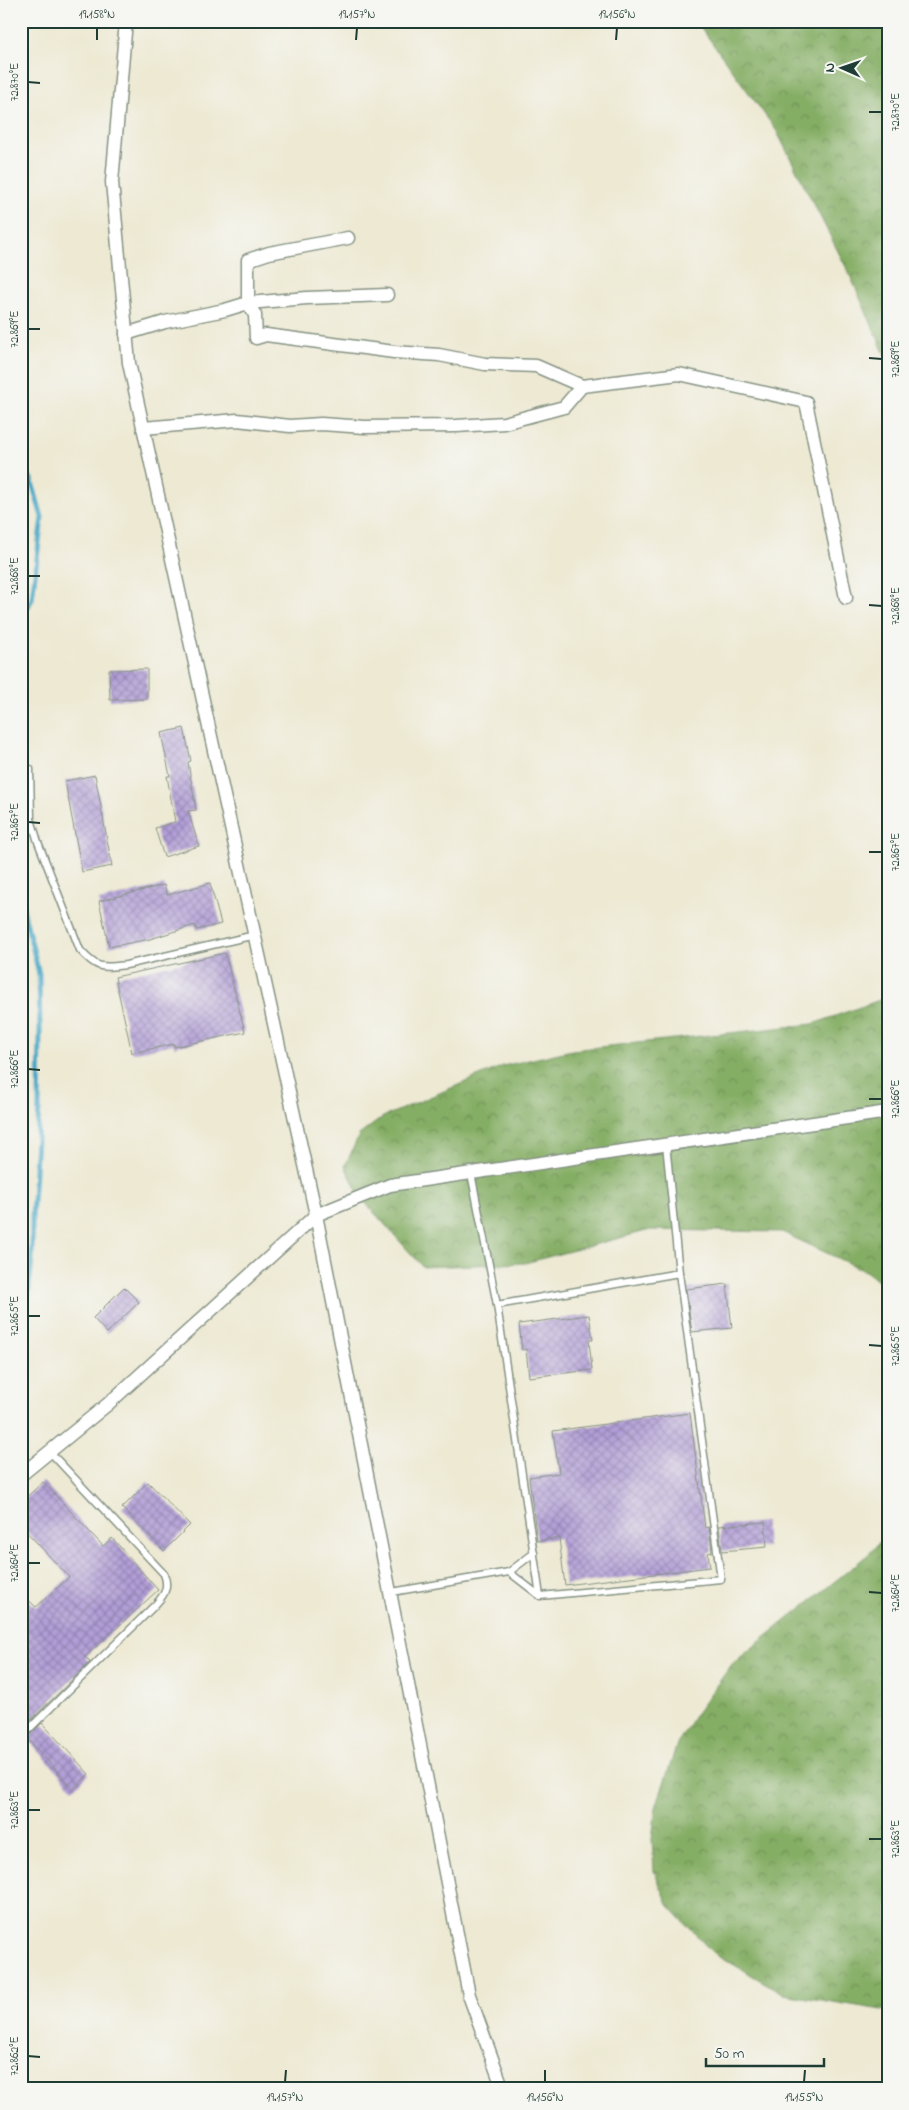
<svg xmlns="http://www.w3.org/2000/svg" width="909" height="2110" viewBox="0 0 909 2110" font-family="'Indie Flower',sans-serif">
  <defs>
    <pattern id="forest-crowns" width="20" height="18" patternUnits="userSpaceOnUse" patternTransform="scale(1.25)"><rect width="20" height="18" fill="#85ae65"/><path d="M2 6a3 3 0 1 1 6 0M12 15a3 3 0 1 1 6 0" fill="none" stroke="#6c8f54"/></pattern>
    <pattern id="building-cross-hatch" width="8" height="8" patternUnits="userSpaceOnUse" patternTransform="scale(1.25)"><rect width="8" height="8" fill="#b29ed7"/><path d="M0 0l8 8M0 8l8-8" fill="none" stroke="#9082af"/></pattern>
  </defs>
  <rect width="100%" height="100%" fill="#f6f6f2"/>
  <filter id="ink" filterUnits="userSpaceOnUse"><feTurbulence type="fractalNoise" baseFrequency=".02" numOctaves="2"/><feDisplacementMap in="SourceGraphic" scale="10" xChannelSelector="R" yChannelSelector="G"/><feConvolveMatrix kernelMatrix="1 2 1 2 8 2 1 2 1" color-interpolation-filters="sRGB"/></filter>
  <filter id="wash" filterUnits="userSpaceOnUse"><feTurbulence type="fractalNoise" baseFrequency=".0096" numOctaves="4" result="noise"/><feDisplacementMap in="SourceGraphic" scale="20" xChannelSelector="R" yChannelSelector="G"/><feGaussianBlur stdDeviation="1.12" result="paint"/><feColorMatrix in="noise" values="0 0 0 0 0 0 0 0 0 0 0 0 0 0 0 0 0 1.4 0 .05"/><feComposite in="paint" operator="in"/></filter>
  <g filter="url(#wash)">
    <rect width="100%" height="100%" fill="#ede9d3"/>
    <g fill="url(#forest-crowns)" stroke="#52764c">
      <path d="M 696,21 L 888,21 L 888,362 L 849,273 L 776,130 Z"/>
      <path d="M 888,997 L 888,1289 L 867,1272 L 782,1232 L 650,1230 L 525,1263 L 423,1267 L 360,1197 L 345,1166 L 359,1135 L 383,1117 L 503,1066 L 572,1050 L 813,1024 Z"/>
      <path d="M 888,1532 L 888,2011 L 784,1994 L 712,1952 L 669,1906 L 654,1871 L 652,1839 L 656,1807 L 677,1744 L 694,1716 L 732,1664 L 870,1553 Z"/>
    </g>
    <g fill="none" stroke-linecap="round" stroke-linejoin="round">
      <g stroke="#49a8c8" stroke-width="5">
        <path d="M 21,464 L 31,479 L 42,517 L 32,599 L 21,620"/>
        <path d="M 21,900 L 39,974 L 40,1029 L 39,1108 L 32,1218 L 32,1260 L 21,1368"/>
      </g>
    </g>
    <g id="blocks">
      <g fill="url(#building-cross-hatch)">
        <path d="M 147,669 L 147,699 L 110,700 L 109,670 Z"/>
        <path d="M 184,728 L 191,761 L 188,762 L 196,810 L 188,811 L 199,846 L 164,857 L 155,828 L 175,822 L 167,776 L 170,776 L 161,733 Z"/>
        <path d="M 95,775 L 112,866 L 82,872 L 65,781 Z"/>
        <path d="M 210,883 L 221,924 L 197,930 L 195,925 L 150,939 L 109,947 L 99,901 L 164,885 L 167,895 Z"/>
        <path d="M 225,953 L 245,1032 L 174,1047 L 174,1044 L 132,1053 L 115,977 Z"/>
        <path d="M 727,1284 L 732,1328 L 692,1332 L 686,1289 Z"/>
        <path d="M 124,1287 L 139,1302 L 107,1333 L 93,1318 Z"/>
        <path d="M 589,1315 L 593,1340 L 589,1340 L 592,1370 L 529,1377 L 526,1349 L 522,1350 L 519,1324 Z"/>
        <path d="M 690,1413 L 705,1528 L 709,1527 L 712,1552 L 708,1553 L 710,1567 L 565,1585 L 559,1538 L 537,1541 L 529,1477 L 559,1473 L 553,1431 Z"/>
        <path d="M 43,1482 L 103,1546 L 112,1538 L 158,1590 L 85,1657 L 90,1662 L 27,1724 L 21,1719 L 21,1593 L 36,1607 L 69,1577 L 21,1526 L 21,1502 Z"/>
        <path d="M 148,1482 L 190,1525 L 164,1551 L 122,1508 Z"/>
        <path d="M 765,1522 L 767,1547 L 722,1551 L 719,1526 Z"/>
        <path d="M 42,1723 L 89,1774 L 73,1789 L 27,1738 Z"/>
      </g>
    </g>
  </g>
  <g filter="url(#ink)">
    <use href="#blocks" fill-opacity="0" stroke="#869384" stroke-width="1"/>
    <g fill="none" stroke-linecap="round" stroke-linejoin="round">
      <defs>
        <g id="lane">
          <path d="M 30,769 L 31,819 L 38,842 L 80,950 C 97,969 101,968 126,965 L 255,935"/>
          <path d="M 666,1144 L 679,1273"/>
          <path d="M 471,1173 L 497,1305"/>
          <path d="M 509,1572 L 534,1553"/>
          <path d="M 392,1592 L 509,1572 L 540,1596 L 721,1579 L 679,1273 L 497,1305 L 540,1596"/>
          <path d="M 21,1737 L 152,1608 C 163,1597 170,1589 164,1574 L 50,1452"/>
        </g>
        <g id="street">
          <path d="M 126,21 L 112,182 L 129,363 L 316,1215 L 469,1995 L 503,2089"/>
          <path d="M 348,238 L 269,253 L 248,260 L 248,303 L 307,298 L 387,295"/>
          <path d="M 126,334 L 165,322 L 225,310 L 248,303 L 255,315 L 256,338 L 266,335 L 394,352 L 439,355 L 485,364 L 536,366 L 582,386 L 564,407 L 504,423 L 456,426 L 365,427 L 321,424 L 290,426 L 237,420 L 143,428"/>
          <path d="M 582,386 L 679,374 L 806,402 L 846,598"/>
          <path d="M 21,1475 L 108,1404 L 316,1215 L 390,1185 L 888,1112"/>
        </g>
      </defs>
      <use href="#lane" stroke="#869384" stroke-width="9"/>
      <use href="#street" stroke="#869384" stroke-width="15"/>
      <use href="#lane" stroke="#fff" stroke-width="6"/>
      <use href="#street" stroke="#fff" stroke-width="12"/>
    </g>
  </g>
  <path fill="none" stroke="#1f3d34" stroke-width="2" d="M 97,40 L 97,28M 356,40 L 357,28M 616,40 L 617,28M 28,82 L 40,83M 869,112 L 882,112M 28,329 L 40,329M 869,358 L 882,359M 28,576 L 40,576M 869,605 L 882,606M 28,822 L 40,823M 869,852 L 882,852M 28,1069 L 40,1070M 869,1099 L 882,1099M 28,1316 L 40,1316M 869,1345 L 882,1346M 28,1563 L 40,1563M 869,1592 L 882,1593M 28,1810 L 40,1810M 869,1839 L 882,1839M 28,2056 L 40,2057M 285,2082 L 286,2070M 545,2082 L 545,2070M 804,2082 L 805,2070"/>
  <rect width="909" height="2110" fill="none" stroke="#f6f6f2" stroke-width="55"/>
  <g transform="translate(842 68) rotate(272)" stroke="#f6f6f2" stroke-width="4" paint-order="stroke">
  <path d="M0-4L9 19L0 12L-9 19Z" fill="#1f3d34"/>
  <text y="-8" font-size="14" font-weight="bold" text-anchor="middle" fill="#1f3d34">N</text>
  </g>
  <path d="M706 2058v8h118v-8" fill="none" stroke="#1f3d34" stroke-width="2.5"/>
  <text x="714" y="2058" font-size="15" fill="#1f3d34" stroke="#f6f6f2" stroke-width="4" paint-order="stroke">50 m</text>
  <rect x="28" y="28" width="854" height="2054" fill="none" stroke="#1f3d34" stroke-width="2"/>
  <g font-size="12" text-anchor="middle" fill="#1f3d34">
    <text x="97" y="18">19.158°N</text>
    <text x="357" y="18">19.157°N</text>
    <text x="617" y="18">19.156°N</text>
    <text transform="translate(14 82) rotate(-90)" y="4">72.870°E</text>
    <text transform="translate(895 112) rotate(-90)" y="4">72.870°E</text>
    <text transform="translate(14 329) rotate(-90)" y="4">72.869°E</text>
    <text transform="translate(895 359) rotate(-90)" y="4">72.869°E</text>
    <text transform="translate(14 576) rotate(-90)" y="4">72.868°E</text>
    <text transform="translate(895 606) rotate(-90)" y="4">72.868°E</text>
    <text transform="translate(14 822) rotate(-90)" y="4">72.867°E</text>
    <text transform="translate(895 852) rotate(-90)" y="4">72.867°E</text>
    <text transform="translate(14 1069) rotate(-90)" y="4">72.866°E</text>
    <text transform="translate(895 1099) rotate(-90)" y="4">72.866°E</text>
    <text transform="translate(14 1316) rotate(-90)" y="4">72.865°E</text>
    <text transform="translate(895 1346) rotate(-90)" y="4">72.865°E</text>
    <text transform="translate(14 1563) rotate(-90)" y="4">72.864°E</text>
    <text transform="translate(895 1593) rotate(-90)" y="4">72.864°E</text>
    <text transform="translate(14 1810) rotate(-90)" y="4">72.863°E</text>
    <text transform="translate(895 1839) rotate(-90)" y="4">72.863°E</text>
    <text transform="translate(14 2056) rotate(-90)" y="4">72.862°E</text>
    <text x="285" y="2101">19.157°N</text>
    <text x="545" y="2101">19.156°N</text>
    <text x="804" y="2101">19.155°N</text>
  </g>
</svg>
